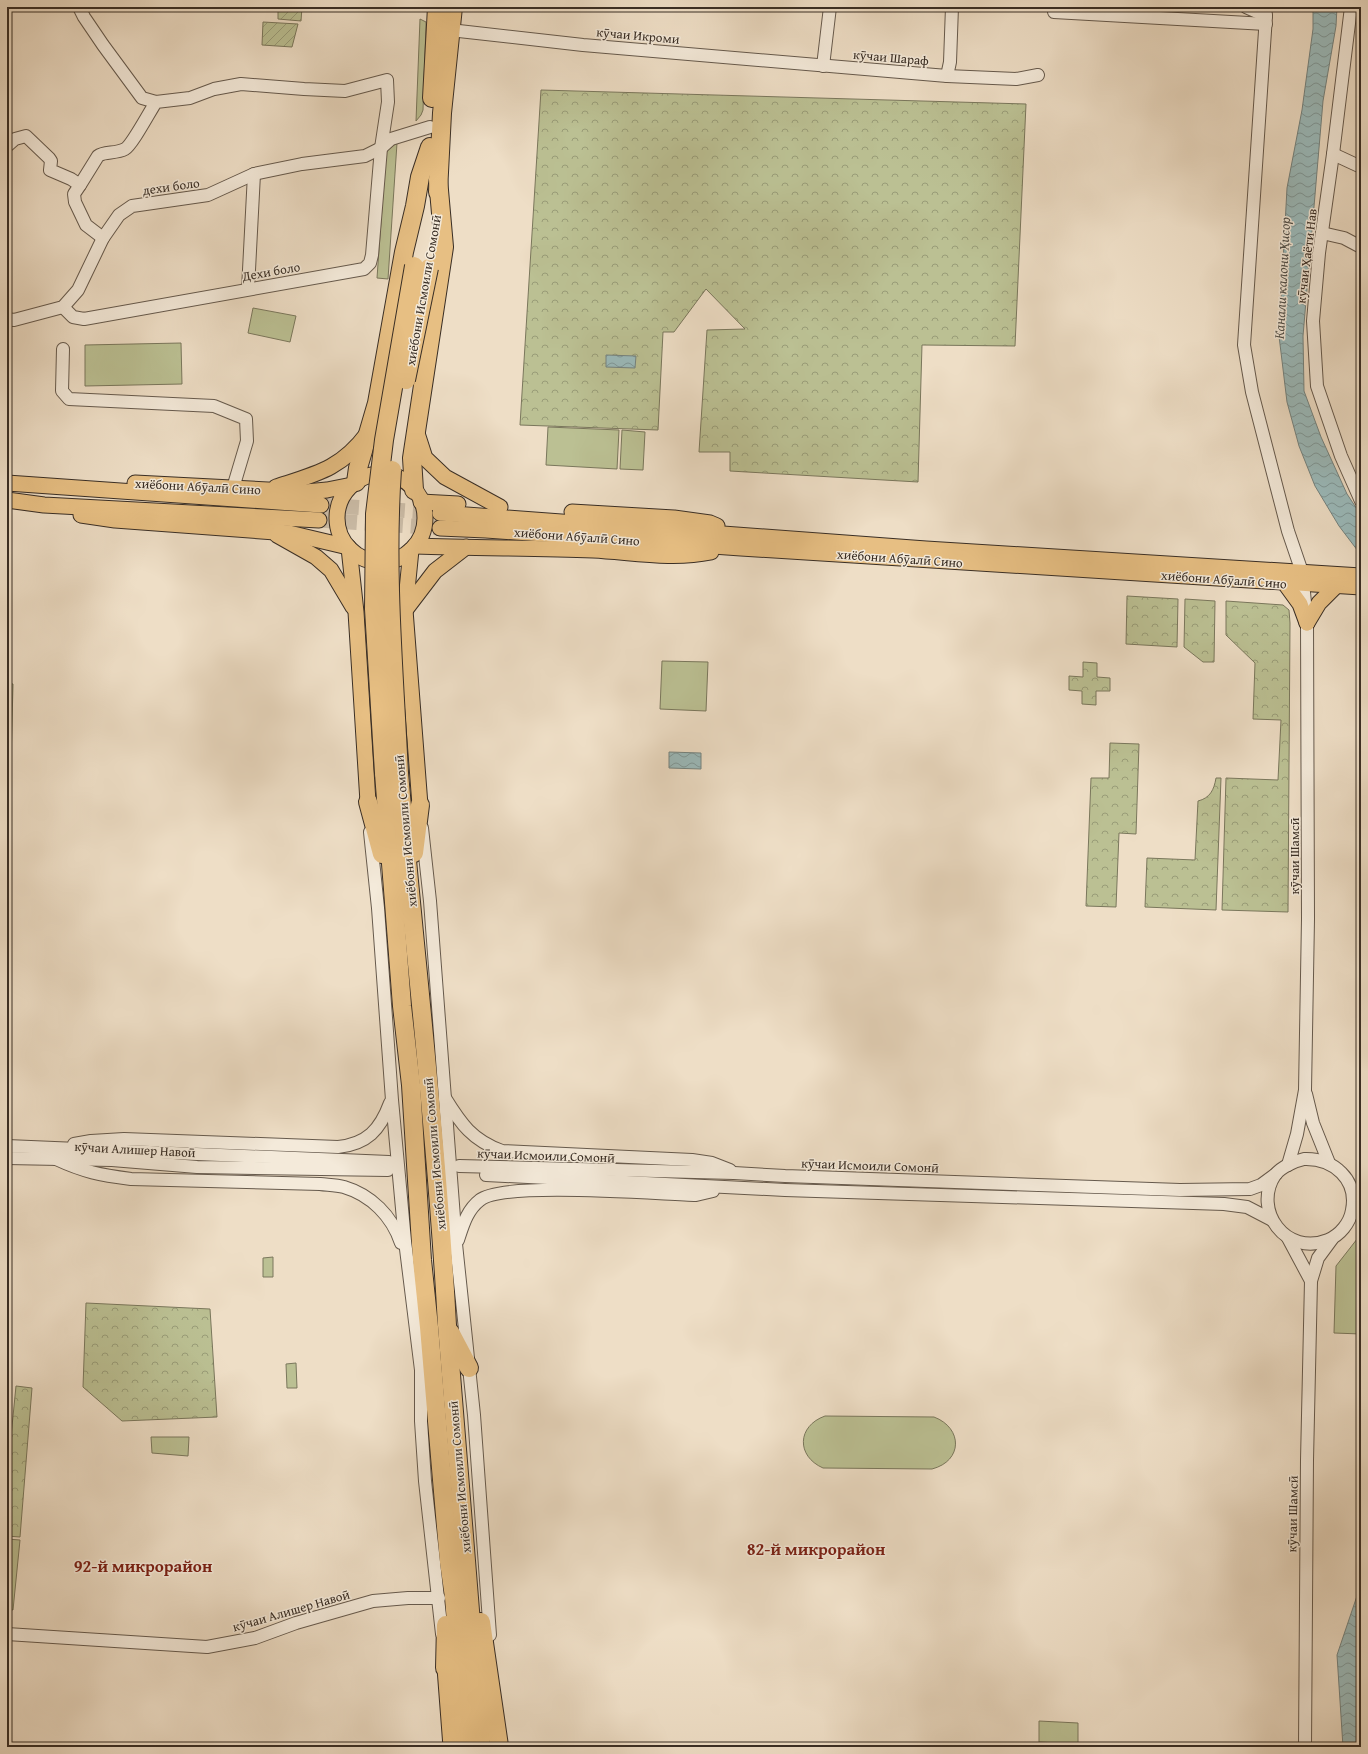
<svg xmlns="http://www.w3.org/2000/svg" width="1368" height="1754" viewBox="0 0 1368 1754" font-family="'Gentium Book Plus',serif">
  <defs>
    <pattern id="forest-crowns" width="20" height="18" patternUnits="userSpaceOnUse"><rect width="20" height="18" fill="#bbc093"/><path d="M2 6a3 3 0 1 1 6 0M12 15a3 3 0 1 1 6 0" fill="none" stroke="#999c78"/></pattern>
    <pattern id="garden-furrows" width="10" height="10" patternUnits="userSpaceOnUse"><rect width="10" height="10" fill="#bbc093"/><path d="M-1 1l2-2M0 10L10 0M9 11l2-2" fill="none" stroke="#999c78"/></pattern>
    <pattern id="water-waves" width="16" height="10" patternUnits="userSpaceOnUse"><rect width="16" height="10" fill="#9bbbbc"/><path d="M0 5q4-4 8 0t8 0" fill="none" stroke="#7f9899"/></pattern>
  </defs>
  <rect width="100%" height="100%" fill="#eedec6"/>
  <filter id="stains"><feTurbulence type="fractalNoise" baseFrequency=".005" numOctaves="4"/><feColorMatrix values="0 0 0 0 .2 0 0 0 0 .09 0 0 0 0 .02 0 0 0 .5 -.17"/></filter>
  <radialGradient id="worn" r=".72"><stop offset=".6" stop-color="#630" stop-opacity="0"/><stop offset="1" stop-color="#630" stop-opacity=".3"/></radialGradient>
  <g fill="#bbc093" stroke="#7a775c">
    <path d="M 420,19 L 426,22 L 426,25 L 423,110 L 421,115 L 416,121 Z"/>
    <path d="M 397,143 L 388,279 L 377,278 L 386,151 Z"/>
    <path d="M 253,308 L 296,316 L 290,342 L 248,333 Z"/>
    <path d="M 181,343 L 182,384 L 85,386 L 85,345 Z"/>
    <path d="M 548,427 L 619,430 L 617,469 L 546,465 Z"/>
    <path d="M 622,430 L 645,432 L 643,470 L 620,469 Z"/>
    <path d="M 662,661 L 708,662 L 706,711 L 660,709 Z"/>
    <path d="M 7,683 L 13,684 L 10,802 L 7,802 Z"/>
    <path d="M 1361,1234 L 1361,1334 L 1334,1333 L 1336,1266 Z"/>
    <path d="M 273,1257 L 273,1277 L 263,1277 L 263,1258 Z"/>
    <path d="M 296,1363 L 297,1388 L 287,1388 L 286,1364 Z"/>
    <path d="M 825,1416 L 934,1417 C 963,1428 963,1461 932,1469 L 823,1468 C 796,1456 797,1426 825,1416 Z"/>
    <path d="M 151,1437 L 189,1437 L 188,1456 L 152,1453 Z"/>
    <path d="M 7,1539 L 20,1540 L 13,1610 L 7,1609 Z"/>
    <path d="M 1039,1721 L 1078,1723 L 1078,1744 L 1039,1742 Z"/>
  </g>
  <g fill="url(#forest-crowns)" stroke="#7a775c">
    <path d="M 541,90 L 1026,104 L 1015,346 L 922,345 L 918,482 L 730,471 L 730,452 L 699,452 L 707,330 L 745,329 L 706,289 L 674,332 L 663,332 L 658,430 L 520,425 Z"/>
    <path d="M 1127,596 L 1178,599 L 1177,647 L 1126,644 Z"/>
    <path d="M 1185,599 L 1215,601 L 1214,662 L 1203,662 L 1184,647 Z"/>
    <path d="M 1226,601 L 1283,605 L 1289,610 L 1290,623 L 1288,912 L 1222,910 L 1226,778 L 1278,780 L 1281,720 L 1253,719 L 1255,663 L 1226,635 Z"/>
    <path d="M 1083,662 L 1097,663 L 1097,677 L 1110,678 L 1110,691 L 1096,691 L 1096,705 L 1082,704 L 1082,691 L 1069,690 L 1069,676 L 1083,677 Z"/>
    <path d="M 1110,743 L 1139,744 L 1136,834 L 1119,833 L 1116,907 L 1086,906 L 1091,778 L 1109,778 Z"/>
    <path d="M 1216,778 L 1221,778 L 1216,910 L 1145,907 L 1147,858 L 1195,860 L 1198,801 C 1210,798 1214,790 1216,778 Z"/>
    <path d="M 86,1303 L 210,1309 L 217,1417 L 122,1421 L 83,1387 Z"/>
    <path d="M 16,1386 L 32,1388 L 20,1537 L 7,1536 L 7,1477 Z"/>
  </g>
  <g fill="url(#garden-furrows)" stroke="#7a775c">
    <path d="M 278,7 L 302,7 L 301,21 L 278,19 Z"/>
    <path d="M 263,22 L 298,24 L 292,47 L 262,45 Z"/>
  </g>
  <g fill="url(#water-waves)" stroke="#748380">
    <path d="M 1313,7 L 1337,7 L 1336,26 L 1323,101 L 1303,336 L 1304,391 L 1321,437 L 1347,494 L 1361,515 L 1361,555 L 1339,526 L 1315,486 L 1299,446 L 1287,402 L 1279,336 L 1287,188 L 1302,110 L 1313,29 Z"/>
    <path d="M 606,355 L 636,356 L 635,368 L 606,367 Z"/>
    <path d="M 669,752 L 701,753 L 701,769 L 669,768 Z"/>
    <path d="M 1361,1584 L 1361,1747 L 1343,1747 L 1337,1655 Z"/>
  </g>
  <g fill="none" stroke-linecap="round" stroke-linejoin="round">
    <path stroke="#cabba6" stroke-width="12" stroke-dasharray="12 6" stroke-linecap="butt" d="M 389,1170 L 460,1174"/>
    <g stroke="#cabba6" stroke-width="15" stroke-dasharray="15 8" stroke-linecap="butt">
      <path d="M 321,505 L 440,513"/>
      <path d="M 319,520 L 440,528"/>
    </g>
    <defs>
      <g id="minor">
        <path d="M 79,7 L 84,17 L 103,45 L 142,98 L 156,102"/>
        <path d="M 1246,7 L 1266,16"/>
        <path d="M 1265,7 L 1266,16 L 1244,345 L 1252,392 L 1288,531 L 1302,572 L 1307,623 L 1308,919 L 1305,1090 L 1297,1134 L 1288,1165"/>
        <path d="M 1351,7 L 1333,154 L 1319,253 L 1313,321 L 1317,386 L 1341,456 L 1361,501"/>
        <path d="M 1054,12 L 1266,24"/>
        <path d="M 450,30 L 583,45 L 947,76 L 1016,79 L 1038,75"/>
        <path d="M 823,66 L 830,7"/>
        <path d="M 947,76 L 950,62 L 952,7"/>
        <path d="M 7,146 L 15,139 L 26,136 L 49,158 L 51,161 L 50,170 L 71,179 L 80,185 L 98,156 C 104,151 116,154 125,149 C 132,145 150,111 156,102 L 190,98 L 214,89 L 241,84 L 304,89 L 345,91 L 387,80 L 388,102 L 381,148 L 372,255 L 370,263 L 364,269 L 84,319 L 73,317 L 63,307"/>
        <path d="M 1333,154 L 1361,167"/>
        <path d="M 80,185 L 74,194 L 75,202 L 86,225 L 103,238"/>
        <path d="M 1322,233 L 1344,238 L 1361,247"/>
        <path d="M 248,289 L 254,174"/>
        <path d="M 7,319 L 14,320 L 63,307 L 78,290 L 103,238 L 119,215 L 132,206 L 208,195 L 254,174 L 302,164 L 365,156 L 381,148 L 391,139 L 430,127"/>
        <path d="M 63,349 L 62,391 L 69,399 L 214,406 L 246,419 L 247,441 L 233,488"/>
        <path d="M 422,828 L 430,901 L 456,1244 L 474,1415 L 490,1635"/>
        <path d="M 370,832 L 378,908 L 392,1100 L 405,1241 L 421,1370 L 421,1421 L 425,1481 L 442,1634"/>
        <path d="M 1306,1094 L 1313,1123 L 1329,1163"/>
        <path d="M 445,1098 C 461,1124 472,1140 502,1151 L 692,1160 L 712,1163 L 730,1170"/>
        <path d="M 74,1144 L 91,1141 L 124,1139 L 338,1147 C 367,1144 380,1130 390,1103"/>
        <path d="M 7,1146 L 389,1162"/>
        <path d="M 7,1158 L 112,1160 L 197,1167 L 388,1170"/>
        <path d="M 56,1159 C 84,1172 100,1175 131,1179 L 320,1184 C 328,1185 336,1185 344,1187 C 371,1195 392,1216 401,1243"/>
        <path d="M 1304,1159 C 1334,1158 1358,1180 1352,1210 C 1350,1223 1340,1235 1328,1240 C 1286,1257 1252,1210 1275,1175 C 1281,1167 1295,1161 1304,1159 Z"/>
        <path d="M 459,1166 L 734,1173 L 785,1176 L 1180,1190 L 1250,1189 L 1261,1185 L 1276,1174"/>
        <path d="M 486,1175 L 785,1190 L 1224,1204 L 1247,1207 L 1272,1220"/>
        <path d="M 1288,1238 L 1311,1281"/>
        <path d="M 458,1240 C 463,1225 467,1210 480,1200 C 503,1181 658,1194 696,1195 L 713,1191"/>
        <path d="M 7,1634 L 207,1647 L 255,1638 L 296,1623 L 373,1601 L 408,1598 L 439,1598"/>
        <path d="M 1305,1747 L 1307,1460 L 1311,1281 L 1318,1258 L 1332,1239"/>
      </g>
      <g id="major">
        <path d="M 416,430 L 425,458 L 445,477 L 500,507"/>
        <circle cx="381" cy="518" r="44"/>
        <path d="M 7,483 L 321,505"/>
        <path d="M 135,483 L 306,492 L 327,490 L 352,485"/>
        <path d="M 276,487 C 316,474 341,469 367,434"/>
        <path d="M 7,500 L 44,505 L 319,520"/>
        <path d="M 421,502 L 458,504"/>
        <path d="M 572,512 L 674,518 L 710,523 L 717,526"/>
        <path d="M 440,513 L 926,549 L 1361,576"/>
        <path d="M 81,515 L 115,520 L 289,533 L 348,547"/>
        <path d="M 440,528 L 486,530 L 741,548 L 1361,587"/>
        <path d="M 277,535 L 316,557 L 331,570 L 353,607"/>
        <path d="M 415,546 C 474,548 534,548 593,550 C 632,552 672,560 711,552"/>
        <path d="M 349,548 L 356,612 L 368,802"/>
        <path d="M 411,550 L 405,610 L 420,805"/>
        <path d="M 1284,582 L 1300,604 L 1307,623"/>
        <path d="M 406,609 L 435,571 L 466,547"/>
        <path d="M 1307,623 L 1319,603 L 1336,586"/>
        <path d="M 445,1668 L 451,1747"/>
      </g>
      <g id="highway">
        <path d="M 432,98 L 437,7"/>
        <path d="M 438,192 L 442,113 L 453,7"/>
        <path d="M 356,482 L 358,468 L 377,403 L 404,252 L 415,206 L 420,177 L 430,147"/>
        <path d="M 414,490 L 412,458 L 444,247 L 438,179"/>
        <path d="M 384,773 L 402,1006 L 411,1085 L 422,1260 L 429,1327 L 449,1562 L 454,1597 L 466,1747"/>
        <path d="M 399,773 C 415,957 437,1140 447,1325 L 481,1747"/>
        <path d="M 368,802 L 382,854"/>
        <path d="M 414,853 L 420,805"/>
        <path d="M 450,1332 L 469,1368"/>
        <path d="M 481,1622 L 499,1746"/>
        <path d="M 445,1668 L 446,1625"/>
      </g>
    </defs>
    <use href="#minor" stroke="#665a4d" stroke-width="14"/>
    <use href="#major" stroke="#392e25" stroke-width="17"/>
    <use href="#highway" stroke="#392e25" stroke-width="20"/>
    <use href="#minor" stroke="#f4eada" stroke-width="12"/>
    <use href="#major" stroke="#e7bf83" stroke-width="15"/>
    <use href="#highway" stroke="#e7bf83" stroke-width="18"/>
    <defs>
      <g id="highway-bridge">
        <path d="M 406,380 L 429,268"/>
        <path d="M 392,470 C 385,571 394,672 399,773"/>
        <path d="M 384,773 L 374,609 L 375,514 L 384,440 L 414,266"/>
      </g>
    </defs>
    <use href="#highway-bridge" stroke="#392e25" stroke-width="20" stroke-linecap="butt"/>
    <use href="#highway-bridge" stroke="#e7bf83" stroke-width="18"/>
  </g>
  <g text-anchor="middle" stroke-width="3" stroke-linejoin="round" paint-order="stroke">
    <g font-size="13" fill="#392e25" stroke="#f4eada">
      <text transform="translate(638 35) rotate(5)" y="5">кӯчаи Икроми</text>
      <text transform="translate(891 57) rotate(5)" y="5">кӯчаи Шараф</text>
      <text transform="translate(171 186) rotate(-8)" y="5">дехи боло</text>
      <text transform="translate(1306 256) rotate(-83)" y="5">кӯчаи Ҳаёти Нав</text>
      <text transform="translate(271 271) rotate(-10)" y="5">Дехи боло</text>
      <text transform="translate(423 290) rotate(-80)" y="5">хиёбони Исмоили Сомонӣ</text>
      <text transform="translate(198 486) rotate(3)" y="5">хиёбони Абӯалӣ Сино</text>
      <text transform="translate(577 536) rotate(4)" y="5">хиёбони Абӯалӣ Сино</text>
      <text transform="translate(900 558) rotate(4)" y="5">хиёбони Абӯалӣ Сино</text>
      <text transform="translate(1224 579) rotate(4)" y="5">хиёбони Абӯалӣ Сино</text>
      <text transform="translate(405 831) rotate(-95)" y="5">хиёбони Исмоили Сомонӣ</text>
      <text transform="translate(1294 856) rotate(-90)" y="5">кӯчаи Шамсӣ</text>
      <text transform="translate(135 1149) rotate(3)" y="5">кӯчаи Алишер Навоӣ</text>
      <text transform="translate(434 1154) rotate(-95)" y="5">хиёбони Исмоили Сомонӣ</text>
      <text transform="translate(546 1155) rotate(2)" y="5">кӯчаи Исмоили Сомонӣ</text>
      <text transform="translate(870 1165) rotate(2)" y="5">кӯчаи Исмоили Сомонӣ</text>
      <text transform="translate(459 1477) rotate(-95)" y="5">хиёбони Исмоили Сомонӣ</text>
      <text transform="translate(1292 1514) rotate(-89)" y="5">кӯчаи Шамсӣ</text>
      <text transform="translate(291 1610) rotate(-16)" y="5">кӯчаи Алишер Навоӣ</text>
    </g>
    <g font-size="14" font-style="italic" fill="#52514b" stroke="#f4eada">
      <text transform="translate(1282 278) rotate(-87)" y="5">Канали калони Ҳисор</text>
    </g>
    <g font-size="17" font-weight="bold" fill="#7a1f14" stroke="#f4eada">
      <text x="816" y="1555">82-й микрорайон</text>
      <text x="143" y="1572">92-й микрорайон</text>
    </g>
  </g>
  <rect width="1368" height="1754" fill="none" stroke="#eedec6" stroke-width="24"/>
  <rect x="8" y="8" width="1352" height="1738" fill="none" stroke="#392e25" stroke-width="2"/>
  <rect x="12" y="12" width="1344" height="1730" fill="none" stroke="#392e25"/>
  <rect width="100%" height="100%" filter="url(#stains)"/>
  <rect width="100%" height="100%" fill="url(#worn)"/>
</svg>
